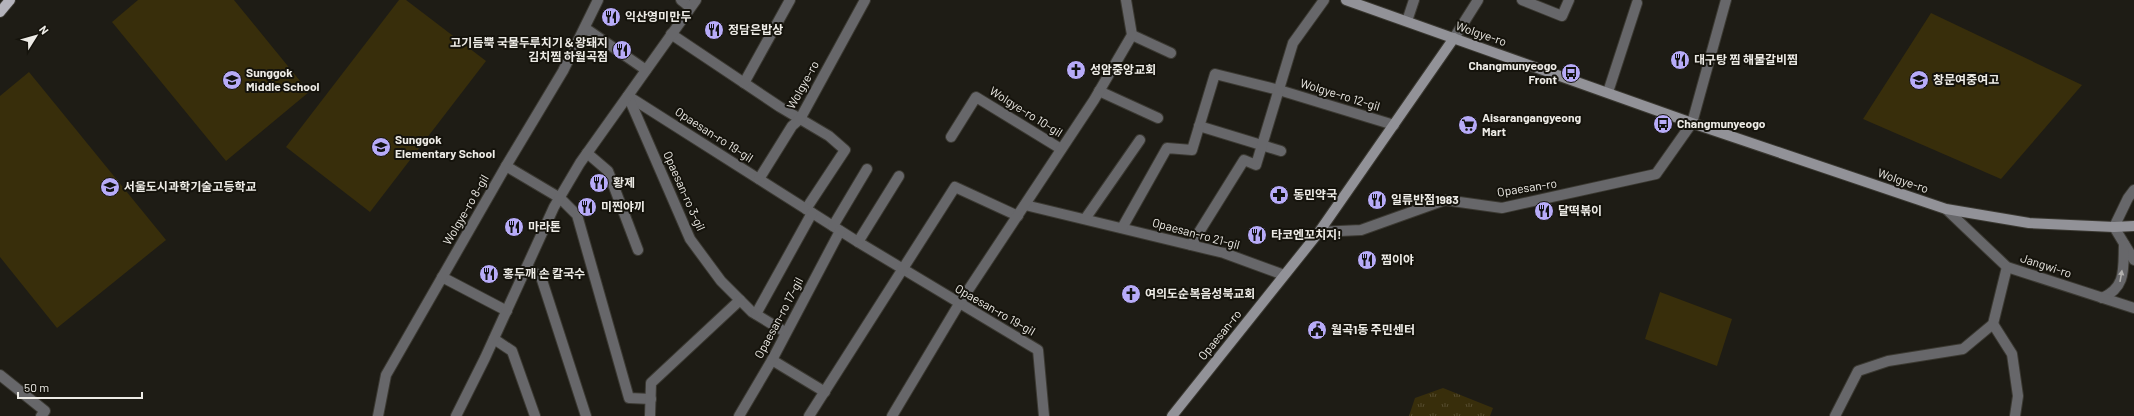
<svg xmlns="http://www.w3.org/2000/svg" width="2134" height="416" viewBox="0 0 2134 416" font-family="Barlow,'Noto Sans KR',sans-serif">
  <defs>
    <pattern id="park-tufts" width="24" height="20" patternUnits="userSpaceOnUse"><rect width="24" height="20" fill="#382e0b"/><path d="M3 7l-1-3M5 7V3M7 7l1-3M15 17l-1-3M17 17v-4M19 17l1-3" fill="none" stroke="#554c2f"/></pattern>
  </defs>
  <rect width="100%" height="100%" fill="#1e1c15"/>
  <path fill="url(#park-tufts)" d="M 1443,388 L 1493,408 L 1490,416 L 1409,416 L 1415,398 Z"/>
  <g fill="#382e0b">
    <path d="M 138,0 L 234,0 L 309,92 L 226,161 L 112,22 Z"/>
    <path d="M 399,0 L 406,0 L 486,61 L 370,212 L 286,147 Z"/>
    <path d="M 1931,13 L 2082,85 L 2001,179 L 1863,119 Z"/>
    <path d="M 29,72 L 166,240 L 57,328 L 0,257 L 0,96 Z"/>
    <path d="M 1660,292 L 1732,319 L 1717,366 L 1645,339 Z"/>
  </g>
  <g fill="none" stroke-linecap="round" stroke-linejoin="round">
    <defs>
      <g id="minor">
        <path d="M 681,0 L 690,7"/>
        <path d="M 1522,0 L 1562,16 L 1569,0"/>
        <path d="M 1407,21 L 1414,0"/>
        <path d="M 585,28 L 646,70"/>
        <path d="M 671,34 L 780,107 L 829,136 L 845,150 L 806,209"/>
        <path d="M 1132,35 L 1171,53"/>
        <path d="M 744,83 L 790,0"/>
        <path d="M 1099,91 L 1158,118"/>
        <path d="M 1608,92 L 1637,3"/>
        <path d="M 628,96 L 858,242 L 1038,350 L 1044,416"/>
        <path d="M 628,96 L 690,239 L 721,281 L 752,312 L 785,332"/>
        <path d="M 1199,126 L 1281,151"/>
        <path d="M 951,137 L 976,97 L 1061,149"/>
        <path d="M 587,153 L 608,171 L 638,250"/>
        <path d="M 506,166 L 560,198 L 577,215 L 629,398 L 651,399"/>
        <path d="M 759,179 L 792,126 L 800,119 L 865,0"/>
        <path d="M 2134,190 L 2128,198 L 2114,227 L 2134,260"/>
        <path d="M 1025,205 L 1224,253 L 1284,275"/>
        <path d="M 1085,219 L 1140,140"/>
        <path d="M 833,226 L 867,169"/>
        <path d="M 1122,228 L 1167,148 L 1192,150 L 1215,74 L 1279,90 L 1394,125"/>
        <path d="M 1319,232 L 1361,230 L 1445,200 L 1502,208 L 1656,174 L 1692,123 L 1726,0"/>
        <path d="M 858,242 L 899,176"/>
        <path d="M 1191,245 L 1244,160 L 1256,165 L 1293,43 L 1324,0"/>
        <path d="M 527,268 L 541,277 L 586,416"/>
        <path d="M 442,277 L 507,311"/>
        <path d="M 2102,298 C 2127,287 2123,268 2124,244"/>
        <path d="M 756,314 L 812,213"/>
        <path d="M 1993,324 L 2012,354 L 2018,396 L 2015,416"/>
        <path d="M 494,339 L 512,351 L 535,416"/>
        <path d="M 772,360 L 825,392"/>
        <path d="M 0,375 L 45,411 L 41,416"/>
        <path d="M 378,416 L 386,375 L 506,166 L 563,71 L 598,0"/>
        <path d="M 650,416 L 651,383 L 740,300"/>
        <path d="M 739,416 L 772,360 L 840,231"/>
        <path d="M 809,416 L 955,187 L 1018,216"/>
        <path d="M 892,416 L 959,304 L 1094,100 L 1132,35 L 1126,0"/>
        <path d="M 1835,416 L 1858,371 L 1888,361 L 1963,349 L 1993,324 L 2007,267"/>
      </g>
      <g id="tertiary">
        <path d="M 1454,38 L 1478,0"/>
        <path d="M 1946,209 L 2007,267 L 2134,308"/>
        <path d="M 456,416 L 485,358 L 554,207 L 580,163 L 696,0"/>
      </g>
      <g id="secondary">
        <path d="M 1346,0 L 1692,123 L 1946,209 L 2029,223 L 2114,227 L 2134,226"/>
        <path d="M 1172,416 L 1319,232 L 1454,38"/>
      </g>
      <path id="primary" d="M 0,12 L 10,0"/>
    </defs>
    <use href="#minor" stroke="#3b3932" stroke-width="12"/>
    <use href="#tertiary" stroke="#3b3932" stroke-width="12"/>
    <use href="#secondary" stroke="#3b3932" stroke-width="12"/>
    <use href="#primary" stroke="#3b3932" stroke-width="12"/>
    <use href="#minor" stroke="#67676a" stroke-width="10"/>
    <use href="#tertiary" stroke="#67676a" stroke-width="10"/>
    <use href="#secondary" stroke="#929298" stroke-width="10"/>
    <use href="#primary" stroke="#b4b3bb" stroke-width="10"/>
  </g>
  <defs><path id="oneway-solid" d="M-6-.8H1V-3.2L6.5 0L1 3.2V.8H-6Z"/></defs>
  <use fill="#b1b0ae" href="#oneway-solid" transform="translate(2121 276) rotate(-80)"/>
  <defs>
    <symbol id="restaurant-disc" viewBox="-11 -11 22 22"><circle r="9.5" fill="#b7abf8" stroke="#15130c"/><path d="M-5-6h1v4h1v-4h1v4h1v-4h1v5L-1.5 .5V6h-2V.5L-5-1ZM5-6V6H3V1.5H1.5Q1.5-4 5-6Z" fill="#111"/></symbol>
    <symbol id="church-disc" viewBox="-11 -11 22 22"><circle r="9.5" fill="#b7abf8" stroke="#15130c"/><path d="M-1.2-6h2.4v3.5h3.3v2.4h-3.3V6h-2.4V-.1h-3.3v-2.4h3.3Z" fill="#111"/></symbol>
    <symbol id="bus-disc" viewBox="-11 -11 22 22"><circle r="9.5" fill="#b7abf8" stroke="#15130c"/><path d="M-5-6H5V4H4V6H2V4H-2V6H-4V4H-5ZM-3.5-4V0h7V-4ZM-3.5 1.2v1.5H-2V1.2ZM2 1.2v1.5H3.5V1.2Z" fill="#111"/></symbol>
    <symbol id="school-disc" viewBox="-11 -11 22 22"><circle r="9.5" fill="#b7abf8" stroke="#15130c"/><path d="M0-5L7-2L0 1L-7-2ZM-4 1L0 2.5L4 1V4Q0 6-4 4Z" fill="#111"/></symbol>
    <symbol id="supermarket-disc" viewBox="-11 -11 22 22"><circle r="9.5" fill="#b7abf8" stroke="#15130c"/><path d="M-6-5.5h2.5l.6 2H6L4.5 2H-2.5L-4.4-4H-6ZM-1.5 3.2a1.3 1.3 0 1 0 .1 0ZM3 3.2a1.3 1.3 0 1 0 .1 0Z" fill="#111"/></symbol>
    <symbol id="pharmacy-disc" viewBox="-11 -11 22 22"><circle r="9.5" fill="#b7abf8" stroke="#15130c"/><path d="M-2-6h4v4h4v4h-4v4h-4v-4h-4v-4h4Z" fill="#111"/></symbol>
    <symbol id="civic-disc" viewBox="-11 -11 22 22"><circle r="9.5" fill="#b7abf8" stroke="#15130c"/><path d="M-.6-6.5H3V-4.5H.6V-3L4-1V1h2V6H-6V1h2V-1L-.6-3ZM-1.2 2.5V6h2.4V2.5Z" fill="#111"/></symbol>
  </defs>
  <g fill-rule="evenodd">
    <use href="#restaurant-disc" x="600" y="6" width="22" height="22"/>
    <use href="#restaurant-disc" x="703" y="19" width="22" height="22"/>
    <use href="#restaurant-disc" x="611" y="39" width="22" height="22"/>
    <use href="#restaurant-disc" x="1669" y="49" width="22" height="22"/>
    <use href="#church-disc" x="1065" y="59" width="22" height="22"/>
    <use href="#bus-disc" x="1560" y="62" width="22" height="22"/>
    <use href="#school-disc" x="221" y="69" width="22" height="22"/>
    <use href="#school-disc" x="1908" y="69" width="22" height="22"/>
    <use href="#bus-disc" x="1652" y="113" width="22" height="22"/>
    <use href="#supermarket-disc" x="1457" y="114" width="22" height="22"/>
    <use href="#school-disc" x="370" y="136" width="22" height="22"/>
    <use href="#restaurant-disc" x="588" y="172" width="22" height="22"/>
    <use href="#school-disc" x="99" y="176" width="22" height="22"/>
    <use href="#pharmacy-disc" x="1268" y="184" width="22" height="22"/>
    <use href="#restaurant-disc" x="1366" y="189" width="22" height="22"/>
    <use href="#restaurant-disc" x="576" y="196" width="22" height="22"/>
    <use href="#restaurant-disc" x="1533" y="200" width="22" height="22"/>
    <use href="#restaurant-disc" x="503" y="216" width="22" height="22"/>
    <use href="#restaurant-disc" x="1246" y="224" width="22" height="22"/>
    <use href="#restaurant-disc" x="1356" y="249" width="22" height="22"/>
    <use href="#restaurant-disc" x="478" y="263" width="22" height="22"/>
    <use href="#church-disc" x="1120" y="283" width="22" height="22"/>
    <use href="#civic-disc" x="1306" y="319" width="22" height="22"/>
  </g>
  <g text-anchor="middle" stroke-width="4" stroke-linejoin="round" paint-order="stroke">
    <g font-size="12" font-weight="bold" fill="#edebe6" stroke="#15130c" text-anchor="start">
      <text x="625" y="21">익산영미만두</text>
      <text x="728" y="34">정담은밥상</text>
      <text x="608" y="47" text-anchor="end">고기듬뿍 국물두루치기＆왕돼지<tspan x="608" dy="14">김치찜 하월곡점</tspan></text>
      <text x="1694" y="64">대구탕 찜 해물갈비찜</text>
      <text x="1557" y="70" text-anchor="end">Changmunyeogo<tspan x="1557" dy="14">Front</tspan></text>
      <text x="1090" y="74">성암중앙교회</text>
      <text x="246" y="77">Sunggok<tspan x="246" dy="14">Middle School</tspan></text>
      <text x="1933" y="84">창문여중여고</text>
      <text x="1482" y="122">Aisarangangyeong<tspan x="1482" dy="14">Mart</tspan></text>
      <text x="1677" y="128">Changmunyeogo</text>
      <text x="395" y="144">Sunggok<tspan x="395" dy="14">Elementary School</tspan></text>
      <text x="613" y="187">황제</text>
      <text x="124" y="191">서울도시과학기술고등학교</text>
      <text x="1293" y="199">동민약국</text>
      <text x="1391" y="204">일류반점1983</text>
      <text x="601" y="211">미찐야끼</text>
      <text x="1558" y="215">달떡볶이</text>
      <text x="528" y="231">마라톤</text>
      <text x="1271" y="239">타코엔꼬치지!</text>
      <text x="1381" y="264">찜이야</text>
      <text x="503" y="278">홍두깨 손 칼국수</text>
      <text x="1145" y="298">여의도순복음성북교회</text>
      <text x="1331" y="334">월곡1동 주민센터</text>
    </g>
    <g font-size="12" fill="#edebe6" stroke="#15130c">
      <text transform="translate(1481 34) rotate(19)" y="4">Wolgye-ro</text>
      <text transform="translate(803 85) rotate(-61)" y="4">Wolgye-ro</text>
      <text transform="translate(1340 95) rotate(17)" y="4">Wolgye-ro 12-gil</text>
      <text transform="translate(1026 112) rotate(32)" y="4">Wolgye-ro 10-gil</text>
      <text transform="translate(714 135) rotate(33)" y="4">Opaesan-ro 19-gil</text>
      <text transform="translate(1903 181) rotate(19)" y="4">Wolgye-ro</text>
      <text transform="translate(1527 188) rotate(-9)" y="4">Opaesan-ro</text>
      <text transform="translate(684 191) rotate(66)" y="4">Opaesan-ro 3-gil</text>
      <text transform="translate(466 210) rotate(-60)" y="4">Wolgye-ro 8-gil</text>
      <text transform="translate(1196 234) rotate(15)" y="4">Opaesan-ro 21-gil</text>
      <text transform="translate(2046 266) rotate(18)" y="4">Jangwi-ro</text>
      <text transform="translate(995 310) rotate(30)" y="4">Opaesan-ro 19-gil</text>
      <text transform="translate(779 318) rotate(-62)" y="4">Opaesan-ro 17-gil</text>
      <text transform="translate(1220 335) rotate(-51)" y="4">Opaesan-ro</text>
    </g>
  </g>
  <g transform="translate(36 36) rotate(53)" stroke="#15130c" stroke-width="3" paint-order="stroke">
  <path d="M0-3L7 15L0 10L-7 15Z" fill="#edebe6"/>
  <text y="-6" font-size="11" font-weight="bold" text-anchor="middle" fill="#edebe6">N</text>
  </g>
  <path d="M18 392v6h124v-6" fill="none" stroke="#edebe6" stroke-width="2"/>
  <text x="24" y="392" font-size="12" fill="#edebe6" stroke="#15130c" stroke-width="3" paint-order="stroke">50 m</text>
</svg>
